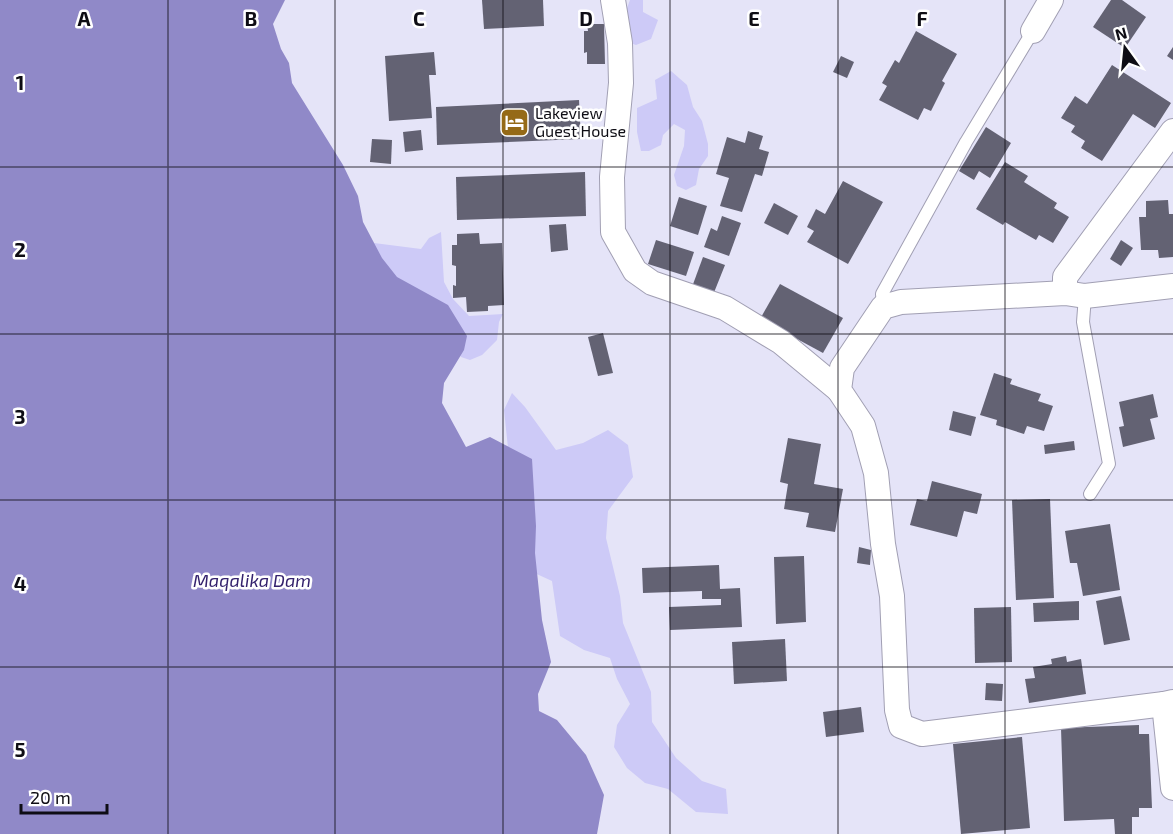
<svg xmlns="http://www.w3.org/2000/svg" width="1173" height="834" viewBox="0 0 1173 834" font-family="'Exo 2',sans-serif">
  <rect width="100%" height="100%" fill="#e5e4f8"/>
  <g fill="#cdcaf7">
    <path d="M 630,0 L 643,0 L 643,12 L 658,20 L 651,39 L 636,45 L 627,42 L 623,19 Z"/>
    <path d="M 671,71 L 687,85 L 693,107 L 702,121 L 708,144 L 708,156 L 699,169 L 696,185 L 686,190 L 677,186 L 674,175 L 684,146 L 685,130 L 674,124 L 663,135 L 661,145 L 649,151 L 641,151 L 637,132 L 637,108 L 657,99 L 655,80 Z"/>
    <path d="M 441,232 L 444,282 L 453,299 L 469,316 L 503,314 L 499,322 L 497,340 L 482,355 L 470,360 L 461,357 L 452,342 L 378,296 L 374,243 L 421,249 L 429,238 Z"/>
    <path d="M 512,393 L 525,407 L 556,450 L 583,443 L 608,430 L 628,445 L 633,477 L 608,511 L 606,538 L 620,596 L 623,623 L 651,692 L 652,722 L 676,758 L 702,781 L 726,789 L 728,814 L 696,812 L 668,789 L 645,783 L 627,768 L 614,747 L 617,725 L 630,704 L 617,679 L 610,658 L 584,650 L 560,636 L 552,581 L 528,570 L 510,467 L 504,410 Z"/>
  </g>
  <path fill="#9089c8" d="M 0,0 L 285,0 L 273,24 L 281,49 L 289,63 L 292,83 L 343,165 L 358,196 L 363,222 L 382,258 L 397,277 L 448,305 L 467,336 L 464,350 L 444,383 L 442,403 L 466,447 L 490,437 L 532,459 L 536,526 L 535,553 L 542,620 L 551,662 L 538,694 L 539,711 L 557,720 L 586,755 L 604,795 L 597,834 L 0,834 Z"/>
  <g fill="#636273">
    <path d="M 482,0 L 543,0 L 544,26 L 484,29 Z"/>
    <path d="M 1111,0 L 1122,0 L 1146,17 L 1125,48 L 1093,27 Z"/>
    <path d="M 587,24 L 604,24 L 605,64 L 587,64 L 587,52 L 584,53 L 584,31 L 588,31 Z"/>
    <path d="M 916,31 L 957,54 L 942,81 L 945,83 L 931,111 L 924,108 L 918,120 L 879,100 L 887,86 L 882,83 L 895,60 L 899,63 Z"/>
    <path d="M 1173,47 L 1173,60 L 1167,56 Z"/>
    <path d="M 434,52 L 436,75 L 429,75 L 432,118 L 389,121 L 385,56 Z"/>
    <path d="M 841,56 L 854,62 L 847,78 L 833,72 Z"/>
    <path d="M 1112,65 L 1171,103 L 1155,128 L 1133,114 L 1102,161 L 1081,148 L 1085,141 L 1071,132 L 1075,126 L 1061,118 L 1075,96 L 1087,104 Z"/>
    <path d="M 579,100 L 581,139 L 437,145 L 436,107 Z"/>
    <path d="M 986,127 L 1011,143 L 990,178 L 979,171 L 974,180 L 959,171 Z"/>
    <path d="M 421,130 L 423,150 L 405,152 L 403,132 Z"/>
    <path d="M 748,131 L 763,136 L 759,149 L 769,152 L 762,176 L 755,174 L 742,212 L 720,206 L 729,178 L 716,174 L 727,137 L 745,143 Z"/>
    <path d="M 372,139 L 392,140 L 391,164 L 370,162 Z"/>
    <path d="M 1005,162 L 1028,176 L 1024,182 L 1057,203 L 1054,208 L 1069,217 L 1053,243 L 1039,235 L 1036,240 L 1005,222 L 1003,225 L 976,209 Z"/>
    <path d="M 585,172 L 586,216 L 457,220 L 456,177 Z"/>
    <path d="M 843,181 L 883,202 L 848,264 L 807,242 L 814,231 L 807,227 L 816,209 L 825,214 Z"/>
    <path d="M 679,197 L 707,206 L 698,235 L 670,226 Z"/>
    <path d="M 1168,200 L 1169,214 L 1173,214 L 1173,257 L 1159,258 L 1158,250 L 1141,250 L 1139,217 L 1146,217 L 1146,201 Z"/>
    <path d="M 774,203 L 798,216 L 788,235 L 764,223 Z"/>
    <path d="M 722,216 L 741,223 L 729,256 L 704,247 L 711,228 L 717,231 Z"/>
    <path d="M 566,224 L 568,250 L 551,252 L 549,225 Z"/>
    <path d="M 479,233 L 480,244 L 502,243 L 504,305 L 488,306 L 488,311 L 467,312 L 466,297 L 453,298 L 453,285 L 456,286 L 456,266 L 452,265 L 452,245 L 457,245 L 457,234 Z"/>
    <path d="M 656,240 L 694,252 L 686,276 L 648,264 Z"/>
    <path d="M 1121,240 L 1133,248 L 1121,266 L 1110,259 Z"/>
    <path d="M 703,257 L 725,265 L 713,295 L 692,287 Z"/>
    <path d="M 780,284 L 843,318 L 823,353 L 760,319 Z"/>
    <path d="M 603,333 L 613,373 L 598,376 L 588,337 Z"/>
    <path d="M 994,373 L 1012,379 L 1010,384 L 1041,394 L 1038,401 L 1053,406 L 1044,431 L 1027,426 L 1024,434 L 996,425 L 997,420 L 980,415 Z"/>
    <path d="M 1153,394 L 1158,417 L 1150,419 L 1155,439 L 1123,447 L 1119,427 L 1124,426 L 1119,402 Z"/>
    <path d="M 953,411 L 976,417 L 971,436 L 949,430 Z"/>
    <path d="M 788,438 L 821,444 L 814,484 L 843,489 L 835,532 L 806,527 L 809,513 L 784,509 L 788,484 L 780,482 Z"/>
    <path d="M 1074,441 L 1075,450 L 1045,454 L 1044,445 Z"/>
    <path d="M 932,481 L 982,494 L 977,514 L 964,511 L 957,537 L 910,525 L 917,499 L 927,501 Z"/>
    <path d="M 1050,499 L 1054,598 L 1016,600 L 1012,500 Z"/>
    <path d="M 1110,524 L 1120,590 L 1083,596 L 1077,563 L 1070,563 L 1065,531 Z"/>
    <path d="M 859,547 L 871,550 L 870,565 L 857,563 Z"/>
    <path d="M 804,556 L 806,622 L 776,624 L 774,557 Z"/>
    <path d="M 719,565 L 720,589 L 740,588 L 742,627 L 670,630 L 669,607 L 721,605 L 721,599 L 702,599 L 702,591 L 643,593 L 642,568 Z"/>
    <path d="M 1121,596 L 1130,640 L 1104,645 L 1096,601 Z"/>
    <path d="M 1079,601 L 1079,620 L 1034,622 L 1033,603 Z"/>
    <path d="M 1011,607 L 1012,662 L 975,663 L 974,608 Z"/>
    <path d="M 785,639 L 787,681 L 734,684 L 732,642 Z"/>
    <path d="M 1066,656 L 1067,662 L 1081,659 L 1086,694 L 1029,703 L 1025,679 L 1035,678 L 1033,667 L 1052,664 L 1051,659 Z"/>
    <path d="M 986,683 L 1003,684 L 1002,701 L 985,700 Z"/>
    <path d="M 861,707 L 864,732 L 826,737 L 823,712 Z"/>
    <path d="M 1139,725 L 1139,734 L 1149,734 L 1152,808 L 1139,808 L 1139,817 L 1132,817 L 1132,834 L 1115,834 L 1114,819 L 1064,821 L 1061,728 Z"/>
    <path d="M 1022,737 L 1030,828 L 961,834 L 953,744 Z"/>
  </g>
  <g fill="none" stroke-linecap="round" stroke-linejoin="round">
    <defs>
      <g id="service">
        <path d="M 1085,296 L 1083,322 L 1109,464 L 1090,494"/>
        <path d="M 883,307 L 882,294 L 966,142 L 1033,31"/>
      </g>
      <g id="minor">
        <path d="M 613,0 L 620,43 L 621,83 L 612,177 L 613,232 L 635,271 L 652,283 L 725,308 L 781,342 L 839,390"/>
        <path d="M 1033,31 L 1051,0"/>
        <path d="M 1065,293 L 1065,277 L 1173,131"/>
        <path d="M 1173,702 L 1164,704 L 1173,788"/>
        <path d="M 1164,704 L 922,734 L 901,726 L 897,710 L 892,596 L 883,544 L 876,473 L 863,426 L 839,390 L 842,368 L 883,307 L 901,302 L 1065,293 L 1085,296 L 1173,286"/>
      </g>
    </defs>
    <use href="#service" stroke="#a19fb3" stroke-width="14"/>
    <use href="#minor" stroke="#a19fb3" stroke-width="26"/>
    <use href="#service" stroke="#fff" stroke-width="12"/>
    <use href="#minor" stroke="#fff" stroke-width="24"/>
  </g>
  <path fill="none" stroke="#0e0d14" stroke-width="1.5" stroke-opacity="0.55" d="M 168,0 L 168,834M 335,0 L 335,834M 503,0 L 503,834M 670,0 L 670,834M 838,0 L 838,834M 1005,0 L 1005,834M 0,167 L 1173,167M 0,334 L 1173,334M 0,500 L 1173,500M 0,667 L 1173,667"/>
  <defs>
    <symbol id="hotel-square" viewBox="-11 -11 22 22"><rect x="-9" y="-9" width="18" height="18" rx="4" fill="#956a17" stroke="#fff"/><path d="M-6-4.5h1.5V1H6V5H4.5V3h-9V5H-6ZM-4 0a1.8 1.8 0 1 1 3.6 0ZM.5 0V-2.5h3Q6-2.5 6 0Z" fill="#fff"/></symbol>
  </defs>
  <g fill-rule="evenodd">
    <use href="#hotel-square" x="498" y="106" width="33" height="33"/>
  </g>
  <g text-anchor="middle" stroke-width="5" stroke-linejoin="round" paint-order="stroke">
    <g font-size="16" fill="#0e0d14" stroke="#fff" text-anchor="start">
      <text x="535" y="119">Lakeview<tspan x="535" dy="18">Guest House</tspan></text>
    </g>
    <g font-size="18" font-style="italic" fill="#34226d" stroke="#fff">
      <text x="252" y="587">Maqalika Dam</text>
    </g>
  </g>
  <g font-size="20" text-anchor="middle" font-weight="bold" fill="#0e0d14" stroke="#fff" stroke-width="5" stroke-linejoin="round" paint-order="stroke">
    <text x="84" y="26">A</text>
    <text x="251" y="26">B</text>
    <text x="419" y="26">C</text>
    <text x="586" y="26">D</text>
    <text x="754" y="26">E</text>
    <text x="922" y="26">F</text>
    <text x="20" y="90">1</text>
    <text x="20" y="257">2</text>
    <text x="20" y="424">3</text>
    <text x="20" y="591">4</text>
    <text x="20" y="757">5</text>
  </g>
  <g transform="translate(1125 48) rotate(345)" stroke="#ffffff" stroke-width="4.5" paint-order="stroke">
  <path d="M0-4.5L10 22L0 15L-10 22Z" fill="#0e0d14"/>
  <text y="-9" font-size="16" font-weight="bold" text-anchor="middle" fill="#0e0d14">N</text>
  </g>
  <path d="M21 804v9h86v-9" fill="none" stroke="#0e0d14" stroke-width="3"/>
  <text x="30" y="804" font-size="18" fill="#0e0d14" stroke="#ffffff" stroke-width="4.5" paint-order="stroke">20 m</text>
</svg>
